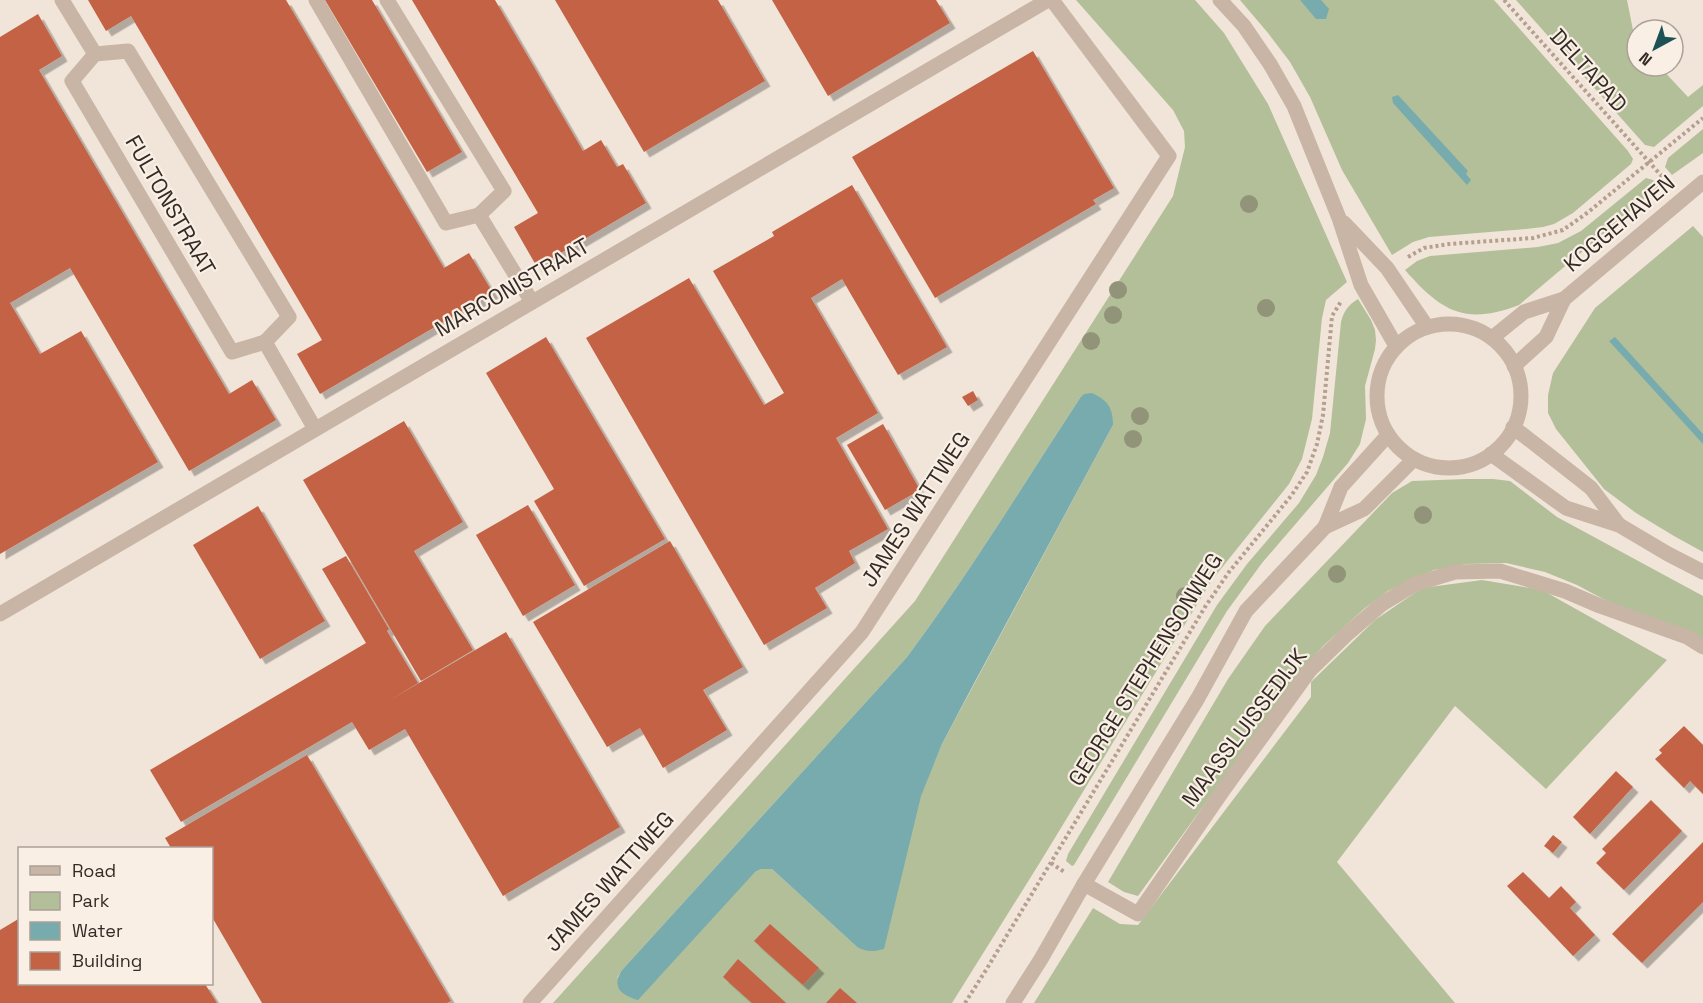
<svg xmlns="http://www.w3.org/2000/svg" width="1703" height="1003" viewBox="0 0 1703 1003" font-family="'Space Grotesk',sans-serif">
  <defs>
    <filter id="shadow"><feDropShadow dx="5.5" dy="5.5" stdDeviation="0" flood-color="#0004"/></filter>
  </defs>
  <rect width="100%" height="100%" fill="#f1e5d9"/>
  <g fill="#b3bf99" fill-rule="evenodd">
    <path d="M 1076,0 L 1195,0 L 1224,33 L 1268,104 L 1347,282 L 1326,300 L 1322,318 L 1312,419 L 1302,459 L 1289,484 L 1212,580 L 1039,864 L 952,1003 L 553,1003 L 915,601 L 1173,196 L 1185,147 L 1184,131 L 1173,110 ZM 1080,398 L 1113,425 L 942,744 L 857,947 L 772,869 L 761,869 L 755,872 L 617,978 L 622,970 L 907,657 C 969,574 1023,485 1080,398 Z"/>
    <path d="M 1240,0 L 1494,0 L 1628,151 L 1633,159 L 1631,164 L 1573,213 L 1554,224 L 1543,227 L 1526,229 L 1429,237 L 1413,242 L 1392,255 L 1342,170 L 1310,97 L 1290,62 L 1268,33 Z"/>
    <path d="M 1516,0 L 1627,0 L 1635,40 L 1637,42 L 1637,66 L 1659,66 L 1688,97 L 1703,85 L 1703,106 L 1654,147 L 1645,145 Z"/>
    <path d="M 1703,129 L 1703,153 L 1672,175 L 1665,167 L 1668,158 Z"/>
    <path d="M 1646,178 L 1653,180 L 1659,187 L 1519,305 C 1465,326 1441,311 1405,270 L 1417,261 L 1430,256 L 1538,247 L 1558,243 L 1581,231 Z"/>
    <path d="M 1693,226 L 1703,237 L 1703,552 L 1674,536 L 1636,513 L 1604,489 L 1556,429 L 1548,413 L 1548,395 L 1553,373 L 1595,308 Z"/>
    <path d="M 1358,299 L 1371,320 L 1375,330 L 1376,340 L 1375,349 L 1365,386 L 1366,419 L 1360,444 L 1348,463 L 1262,563 L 1227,611 L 1074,865 L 1072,866 L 1066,861 L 1068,854 L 1217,605 L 1247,564 L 1299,503 L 1316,475 L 1323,457 L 1330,433 L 1341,322 C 1344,311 1348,305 1358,299 Z"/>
    <path d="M 1466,479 L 1493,479 L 1510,481 L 1557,517 L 1703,596 L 1703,641 L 1605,600 L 1577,585 L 1545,572 L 1506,563 L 1466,564 L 1434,570 L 1388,591 L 1365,608 L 1323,646 L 1302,670 L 1138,896 L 1124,892 L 1108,882 L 1228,679 L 1265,626 L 1392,493 L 1412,481 Z"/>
    <path d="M 1482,580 L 1542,590 L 1667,660 L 1546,789 L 1455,706 L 1337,862 L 1455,1003 L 1034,1003 L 1093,908 L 1120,924 L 1138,925 L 1311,697 L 1311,682 L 1375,620 L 1422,588 Z"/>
  </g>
  <g fill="#78abad">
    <path d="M 1300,0 L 1321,0 L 1329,9 L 1326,19 L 1316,19 Z"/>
    <path d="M 1398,95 L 1468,171 L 1466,174 L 1471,180 L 1467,185 L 1393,103 L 1392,97 Z"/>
    <path d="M 1615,337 L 1703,434 L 1703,444 L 1609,341 Z"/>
    <path d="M 1092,393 C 1107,400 1113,407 1113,425 L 971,689 L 942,744 L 921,796 L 884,949 C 873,952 866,952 857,947 L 772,869 L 761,869 L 755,872 L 638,1000 C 621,995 611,987 622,970 L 907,657 C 969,574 1023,485 1080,398 L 1084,394 Z"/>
  </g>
  <g fill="#c46244" filter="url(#shadow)">
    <path d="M 88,0 L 286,0 L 444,268 L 469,253 L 493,293 L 320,394 L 297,354 L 322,340 L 131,16 L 106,31 Z"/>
    <path d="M 325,0 L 372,0 L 462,152 L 427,172 Z"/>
    <path d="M 412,0 L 495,0 L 583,151 L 601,140 L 617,167 L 623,164 L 646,203 L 537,267 L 514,227 L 538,213 Z"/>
    <path d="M 555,0 L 718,0 L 765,81 L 644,152 Z"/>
    <path d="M 772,0 L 936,0 L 950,23 L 828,96 Z"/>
    <path d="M 38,14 L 62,56 L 39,70 L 229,394 L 252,380 L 276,420 L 189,471 L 70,268 L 10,303 L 40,354 L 81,331 L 158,462 L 0,554 L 0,37 Z"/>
    <path d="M 1033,51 L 1114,188 L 1093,200 L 1096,204 L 935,298 L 852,157 Z"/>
    <path d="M 852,185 L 947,347 L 898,375 L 842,279 L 811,298 L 878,413 L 836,438 L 888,529 L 849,551 L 855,563 L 815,588 L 827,608 L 764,645 L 586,338 L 689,278 L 764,405 L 784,393 L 713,271 L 774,236 L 772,232 Z"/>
    <path d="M 546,337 L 665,539 L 584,586 L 534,501 L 554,489 L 486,373 Z"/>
    <path d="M 973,391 L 978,400 L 968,406 L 962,397 Z"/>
    <path d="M 404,421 L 463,522 L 414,551 L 473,650 L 421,681 L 303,480 Z"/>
    <path d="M 883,424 L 920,490 L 885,510 L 847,445 Z"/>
    <path d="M 528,505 L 575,585 L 523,616 L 476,535 Z"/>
    <path d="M 258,506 L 325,621 L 260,659 L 193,545 Z"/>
    <path d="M 670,541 L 743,667 L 703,690 L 727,730 L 663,768 L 640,728 L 607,747 L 533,622 Z"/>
    <path d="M 346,556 L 389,629 L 387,631 L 418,683 L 390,700 L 506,632 L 620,827 L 503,896 L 405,729 L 369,750 L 352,722 L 181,822 L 150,770 L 366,643 L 322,569 Z"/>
    <path d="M 1684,726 L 1703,745 L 1703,794 L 1690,781 L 1684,788 L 1655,759 L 1662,753 L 1659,750 Z"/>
    <path d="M 307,755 L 451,1001 L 447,1003 L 262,1003 L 212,917 L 212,848 L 171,848 L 165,838 Z"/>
    <path d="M 1616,771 L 1633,787 L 1590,834 L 1573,817 Z"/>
    <path d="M 1651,800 L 1682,831 L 1624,890 L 1596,863 L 1606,853 L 1602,849 Z"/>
    <path d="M 1553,835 L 1562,842 L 1553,853 L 1544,846 Z"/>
    <path d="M 1703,842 L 1703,902 L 1642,963 L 1612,934 Z"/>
    <path d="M 1523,872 L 1549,898 L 1561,886 L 1576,902 L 1570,908 L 1595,935 L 1573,956 L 1507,886 Z"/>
    <path d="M 20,918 L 20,984 L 205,984 L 217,1003 L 0,1003 L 0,930 Z"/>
    <path d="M 770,924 L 819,968 L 803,985 L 754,941 Z"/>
    <path d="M 738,959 L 786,1003 L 752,1003 L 723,977 Z"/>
    <path d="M 840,988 L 857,1003 L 826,1003 Z"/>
  </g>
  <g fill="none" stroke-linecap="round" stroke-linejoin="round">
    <g stroke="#b49f90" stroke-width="4" stroke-dasharray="3 3" stroke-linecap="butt">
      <path d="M 1504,0 L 1667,182"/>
      <path d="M 1408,257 L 1424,248 L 1449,244 L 1533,238 L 1563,230 L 1587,213 L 1703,118"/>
      <path d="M 1051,863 L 1066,873"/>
      <path d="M 965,1003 L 986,970 L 1205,607 L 1229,572 L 1291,496 L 1307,472 L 1317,444 L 1323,415 L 1332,316 L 1342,300"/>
    </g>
    <g stroke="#c8b5a5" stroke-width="15">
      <path d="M 62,0 L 95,54 L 128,51 L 289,317 L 265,342 L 315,429"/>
      <path d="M 316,0 L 446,223 L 479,215"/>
      <path d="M 387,0 L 504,191 L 479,215 L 532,302"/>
      <path d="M 1220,0 L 1244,26 L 1270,64 L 1294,106 L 1339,218 L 1361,285 L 1396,346"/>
      <path d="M 95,54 L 72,81 L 232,352 L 265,342"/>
      <path d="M 1344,223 L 1387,268 L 1427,327"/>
      <circle cx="1449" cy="396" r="72"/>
      <path d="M 1492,338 L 1524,312 L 1564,299 L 1703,182"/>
      <path d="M 1514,366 L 1546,337 L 1564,299"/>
      <path d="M 1513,427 L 1591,488 L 1619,525"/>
      <path d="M 1491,454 L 1566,508 L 1619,525 L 1668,554 L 1703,572"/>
      <path d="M 1325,527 L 1341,487 L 1388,435"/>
      <path d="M 0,614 L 1048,0"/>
      <path d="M 1084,884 L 1138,914 L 1224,789 L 1310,670 L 1346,635 L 1382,604 L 1415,584 L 1455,572 L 1500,571 L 1565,591 L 1600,606 L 1687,637 L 1703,647"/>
      <path d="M 530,1003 L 862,632 L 1169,156 L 1052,0"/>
      <path d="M 1013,1003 L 1041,959 L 1084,884 L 1198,698 L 1246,611 L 1325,527 L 1364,509 L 1414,459"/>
    </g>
  </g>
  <g fill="#929479">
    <circle cx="1249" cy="204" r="9"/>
    <circle cx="1118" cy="290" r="9"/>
    <circle cx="1266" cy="308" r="9"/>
    <circle cx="1113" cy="315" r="9"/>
    <circle cx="1091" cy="341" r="9"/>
    <circle cx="1140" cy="416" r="9"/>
    <circle cx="1133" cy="439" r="9"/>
    <circle cx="1423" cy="515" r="9"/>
    <circle cx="1337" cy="574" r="9"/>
    <circle cx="1185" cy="596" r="9"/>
    <circle cx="1161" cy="645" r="9"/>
  </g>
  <g text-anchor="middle" stroke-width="4.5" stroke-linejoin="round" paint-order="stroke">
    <g font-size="22" fill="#342b26" stroke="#f9efe5">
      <text transform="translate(1589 70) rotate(48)" y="8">DELTAPAD</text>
      <text transform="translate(171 205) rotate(60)" y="8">FULTONSTRAAT</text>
      <text transform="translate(1619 223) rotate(-40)" y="8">KOGGEHAVEN</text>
      <text transform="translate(512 287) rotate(-30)" y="8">MARCONISTRAAT</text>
      <text transform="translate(915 509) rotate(-57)" y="8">JAMES WATTWEG</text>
      <text transform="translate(1145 669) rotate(-58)" y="8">GEORGE STEPHENSONWEG</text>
      <text transform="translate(1244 727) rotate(-53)" y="8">MAASSLUISSEDIJK</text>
      <text transform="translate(609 881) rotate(-48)" y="8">JAMES WATTWEG</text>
    </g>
  </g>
  <rect x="18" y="847" width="195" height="138" fill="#f9efe5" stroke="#aaa199" stroke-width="1.5"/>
  <rect x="30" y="866" width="30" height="9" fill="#c8b5a5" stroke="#aaa199" stroke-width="1.5"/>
  <text x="72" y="877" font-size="18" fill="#342b26">Road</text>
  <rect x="30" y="892" width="30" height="18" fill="#b3bf99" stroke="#aaa199" stroke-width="1.5"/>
  <text x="72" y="907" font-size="18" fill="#342b26">Park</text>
  <rect x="30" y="922" width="30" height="18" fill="#78abad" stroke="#aaa199" stroke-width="1.5"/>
  <text x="72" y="937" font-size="18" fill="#342b26">Water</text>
  <rect x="30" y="952" width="30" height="18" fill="#c46244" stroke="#aaa199" stroke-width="1.5"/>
  <text x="72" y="967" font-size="18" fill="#342b26">Building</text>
  <g transform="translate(1655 48) rotate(221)"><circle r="28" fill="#f9efe5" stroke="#aaa199" stroke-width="1.5"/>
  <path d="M0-4.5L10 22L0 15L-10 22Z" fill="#1d5155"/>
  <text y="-9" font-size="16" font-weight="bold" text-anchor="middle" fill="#342b26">N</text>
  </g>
</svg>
